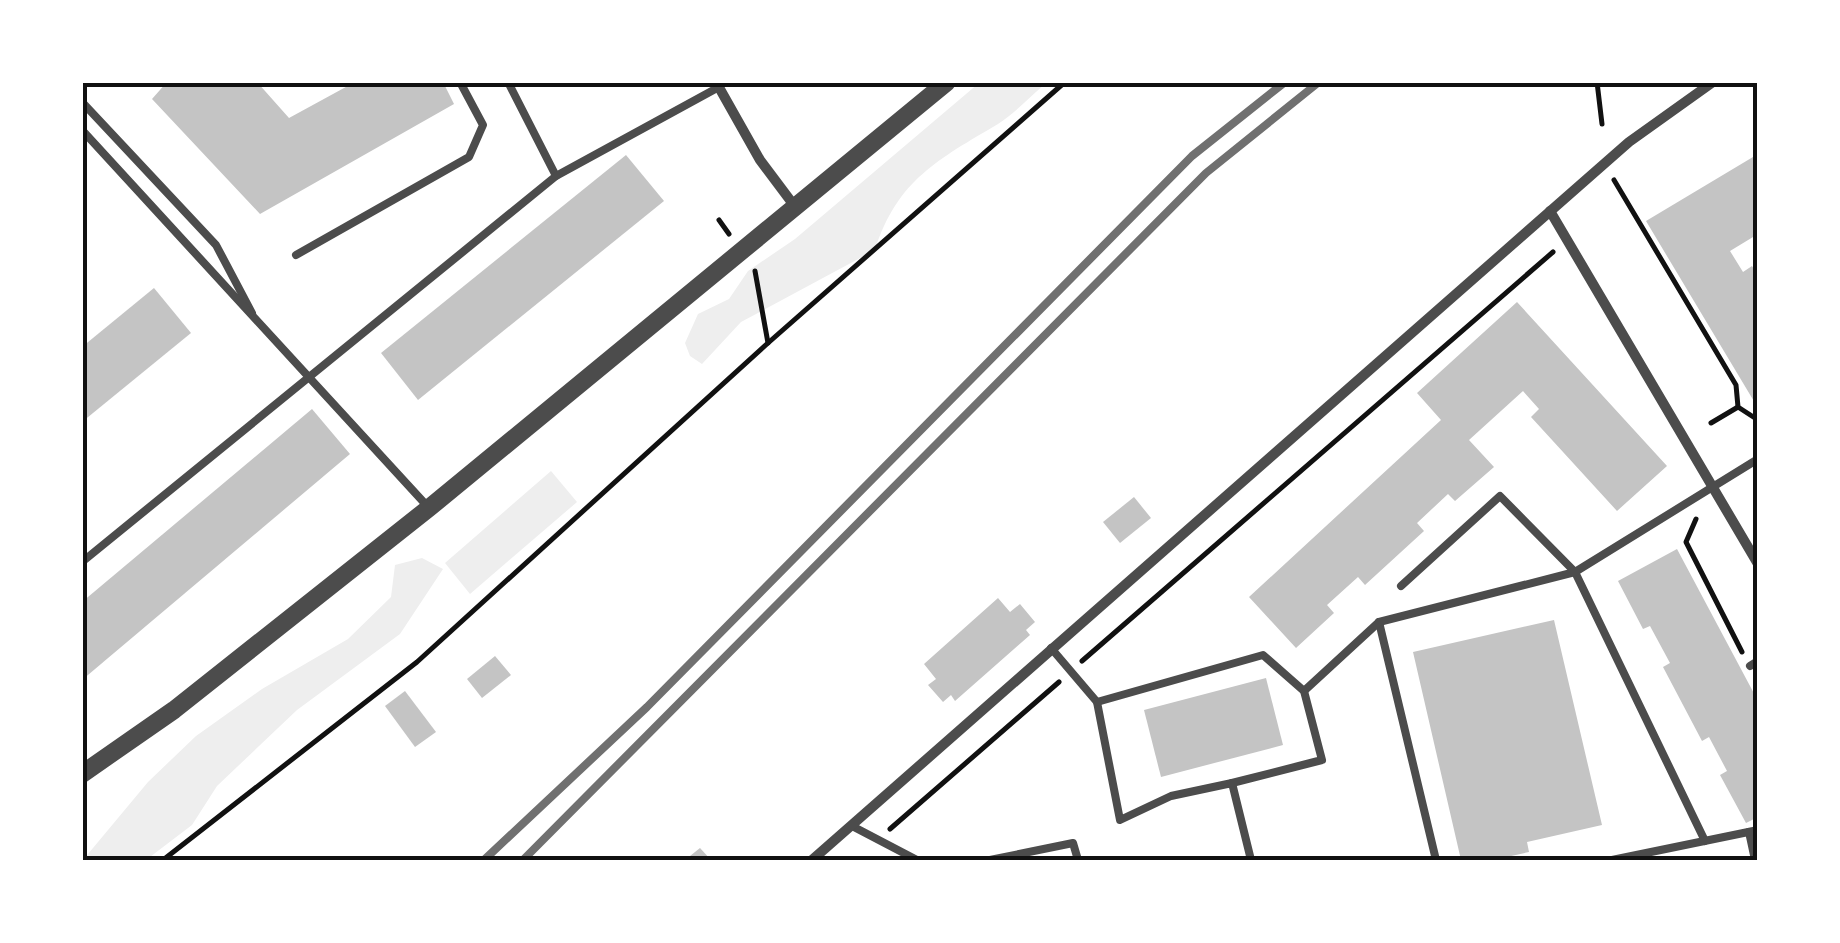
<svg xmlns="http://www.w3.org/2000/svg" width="1840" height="943" viewBox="0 0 1840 943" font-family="'Alegreya Sans',sans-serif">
  <rect width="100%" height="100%" fill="#fff"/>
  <g fill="#eee">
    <path d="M 979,83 L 1046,83 C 1031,96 1015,113 998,124 C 939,159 897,180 875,250 L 741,322 L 702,364 L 690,356 L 685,343 L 698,314 L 729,299 L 748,271 L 795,239 Z"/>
    <path d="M 551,471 L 577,502 L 470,594 L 445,563 Z"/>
    <path d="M 422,558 L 443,569 L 400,634 L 297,710 L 217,786 L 192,825 L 146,860 L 83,860 L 148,782 L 196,736 L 262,689 L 348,639 L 391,597 L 395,565 Z"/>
  </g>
  <g fill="#c4c4c4">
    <path d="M 167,82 L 257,82 L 289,118 L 355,82 L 443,82 L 454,104 L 260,214 L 152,99 Z"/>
    <path d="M 1758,154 L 1758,234 L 1730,251 L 1743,272 L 1752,266 L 1758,276 L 1758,408 L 1646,221 Z"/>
    <path d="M 626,155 L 664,201 L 418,400 L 381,353 Z"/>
    <path d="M 154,288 L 191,333 L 82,422 L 82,347 Z"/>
    <path d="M 1517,302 L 1667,466 L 1617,511 L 1531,417 L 1539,409 L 1523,391 L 1469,440 L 1494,467 L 1455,501 L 1448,494 L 1417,523 L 1424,531 L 1365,585 L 1358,577 L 1327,605 L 1334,613 L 1296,648 L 1249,597 L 1441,420 L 1417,393 Z"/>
    <path d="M 312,409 L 350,454 L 82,680 L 82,602 Z"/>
    <path d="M 1134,497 L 1151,518 L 1120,543 L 1103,522 Z"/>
    <path d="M 1677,549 L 1758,701 L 1758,817 L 1746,823 L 1720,775 L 1727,771 L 1709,737 L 1702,741 L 1663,667 L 1670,663 L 1650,626 L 1643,629 L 1618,581 Z"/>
    <path d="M 998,598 L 1010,612 L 1020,604 L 1035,622 L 1026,630 L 1030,635 L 955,701 L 951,695 L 943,702 L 928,685 L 936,679 L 924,664 Z"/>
    <path d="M 1554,620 L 1602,825 L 1527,842 L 1529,852 L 1493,860 L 1461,860 L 1413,652 Z"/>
    <path d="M 495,656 L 511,675 L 482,698 L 467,679 Z"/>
    <path d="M 1266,678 L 1283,745 L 1161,777 L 1144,710 Z"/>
    <path d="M 405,691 L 436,732 L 415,747 L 385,706 Z"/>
    <path d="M 700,848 L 711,860 L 685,860 Z"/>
  </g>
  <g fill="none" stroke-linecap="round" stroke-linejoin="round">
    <g stroke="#111" stroke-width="5">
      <path d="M 1597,82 L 1602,124"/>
      <path d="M 1614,180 L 1736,385 L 1738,407 L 1758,420"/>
      <path d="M 719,220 L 729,234"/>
      <path d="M 755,271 L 768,343"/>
      <path d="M 1711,423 L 1738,407"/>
      <path d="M 1696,519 L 1686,542 L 1742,652"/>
      <path d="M 1082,661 L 1553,252"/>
      <path d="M 890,829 L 1059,682"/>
      <path d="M 163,860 L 417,662 L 768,343 L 1065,82"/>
    </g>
    <g stroke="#4c4c4c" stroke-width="8">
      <path d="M 508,82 L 556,176"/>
      <path d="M 82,86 L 86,82"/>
      <path d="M 82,102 L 216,245 L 252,313"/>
      <path d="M 82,130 L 429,508"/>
      <path d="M 296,255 L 469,157 L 483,125 L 460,82"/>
      <path d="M 82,562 L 556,176 L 719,87"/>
      <path d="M 1401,586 L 1500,496 L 1575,572 L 1705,841"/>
      <path d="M 1379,622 L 1436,860"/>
      <path d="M 1051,648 L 1097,702 L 1120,820 L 1171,796 L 1232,783 L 1251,860"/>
      <path d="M 1750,666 L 1758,661"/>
      <path d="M 1304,691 L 1379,622 L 1575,572 L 1758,459"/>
      <path d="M 1097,702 L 1263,655 L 1304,691 L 1322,760 L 1232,783"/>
      <path d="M 852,826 L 917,860"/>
      <path d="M 1749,832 L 1755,860"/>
      <path d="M 990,860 L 1073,843 L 1078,860"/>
      <path d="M 1612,860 L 1758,830"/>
    </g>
    <g stroke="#4c4c4c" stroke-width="10">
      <path d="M 716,82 L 760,160 L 796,208"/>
      <path d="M 1550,211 L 1758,564"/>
      <path d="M 812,860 L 1629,142 L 1713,82"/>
    </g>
    <path stroke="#4c4c4c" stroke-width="18" d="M 82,774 L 174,710 L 429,508 L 947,82"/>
    <g stroke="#707070" stroke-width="8">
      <path d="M 484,860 L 647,707 L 1192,156 L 1285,82"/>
      <path d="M 523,860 L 1206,173 L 1319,82"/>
    </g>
  </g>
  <rect width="1840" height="943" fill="none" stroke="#ffffff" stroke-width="170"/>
  <rect x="85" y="85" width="1670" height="773" fill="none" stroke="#111" stroke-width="4"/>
</svg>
